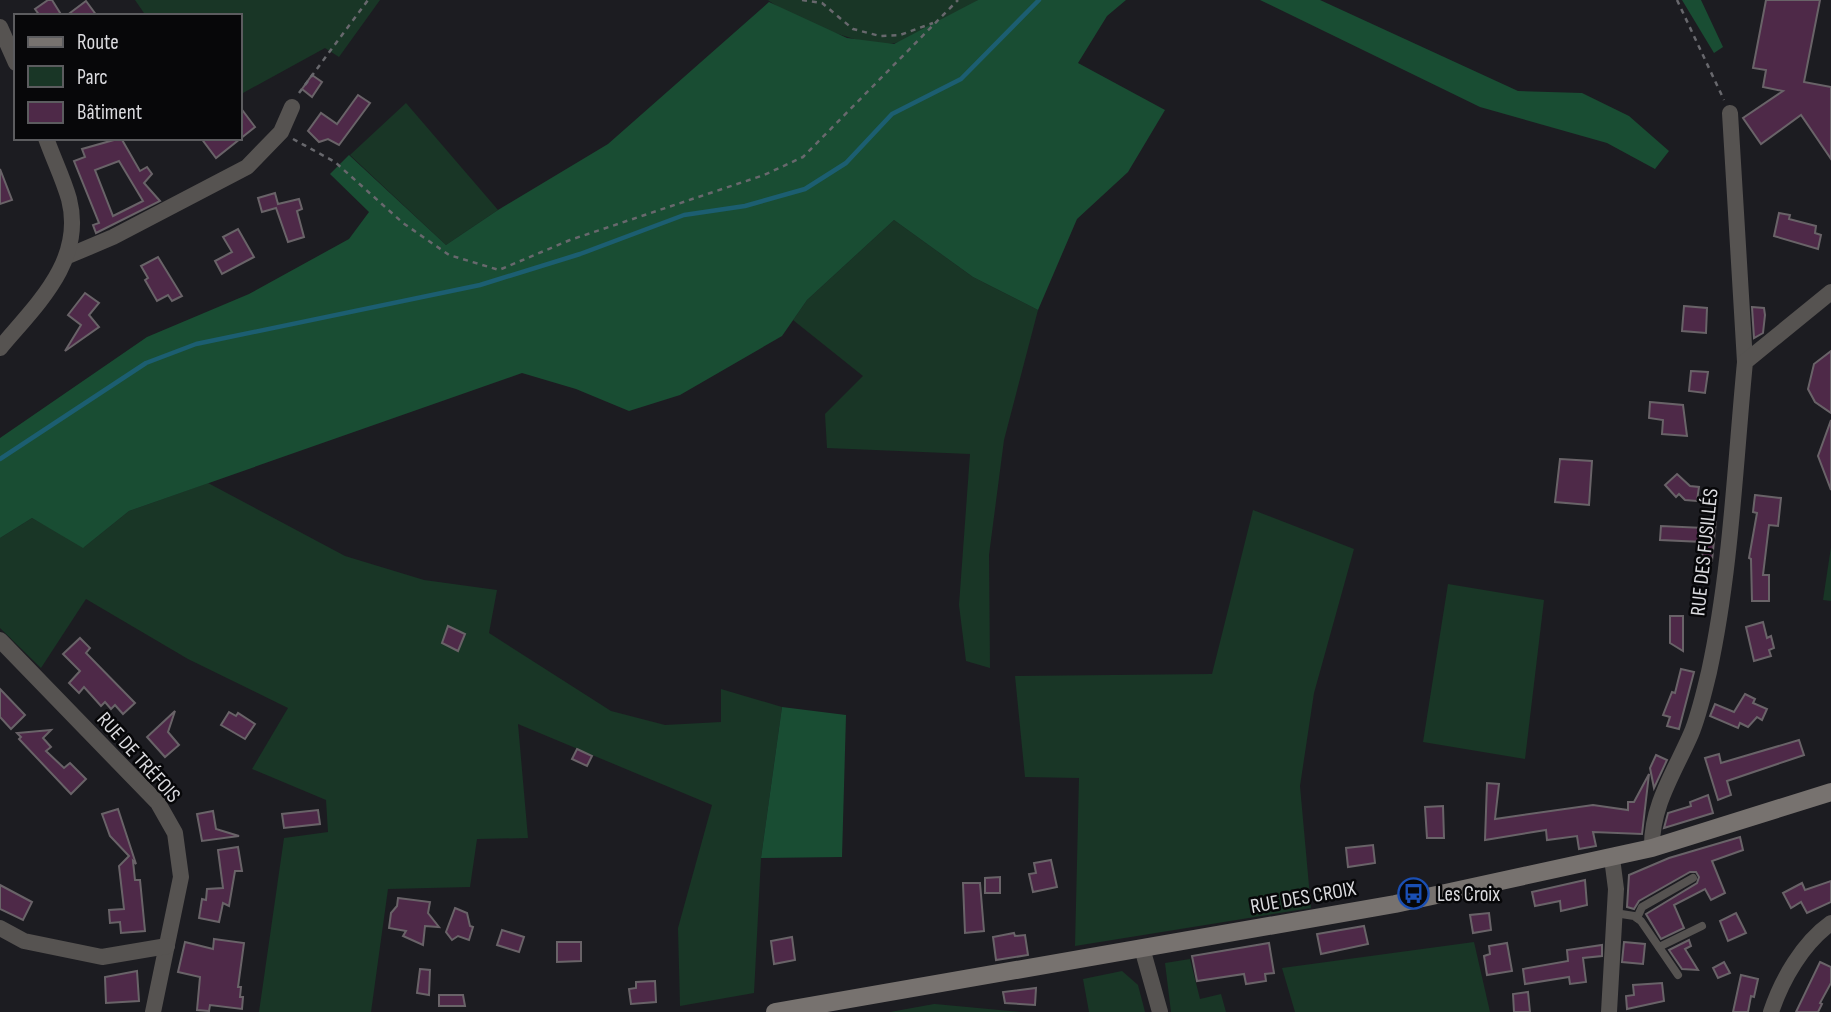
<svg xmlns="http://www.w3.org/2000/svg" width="1831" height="1012" viewBox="0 0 1831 1012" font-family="'Sofia Sans Condensed',sans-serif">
  <rect width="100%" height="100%" fill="#1c1c21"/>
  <g fill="#193626">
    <path d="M 135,0 L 380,0 L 339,57 L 325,48 L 243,93 L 240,91 L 240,16 L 146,16 Z"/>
    <path d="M 768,0 L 978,0 C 963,11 912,39 895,43 C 866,50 791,18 768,0 Z"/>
    <path d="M 406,103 L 498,210 L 446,245 L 350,155 Z"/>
    <path d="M 894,220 L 973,277 L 1038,310 L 1004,440 L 989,555 L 990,668 L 966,661 L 959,605 L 970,454 L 827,448 L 825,414 L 863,376 L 793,320 L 807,300 Z"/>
    <path d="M 208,483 L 345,556 L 424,580 L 497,590 L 489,633 L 611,711 L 665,725 L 721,722 L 721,689 L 782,707 L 761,858 L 754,993 L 680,1006 L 678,928 L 712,805 L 518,724 L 528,838 L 477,839 L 470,887 L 388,889 L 371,1012 L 259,1012 L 284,838 L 328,832 L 326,800 L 252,769 L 288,708 L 188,659 L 86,599 L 41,668 L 0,628 L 0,538 L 32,518 L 84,547 L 129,511 Z"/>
    <path d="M 1253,510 L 1354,549 L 1314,693 L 1300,786 L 1311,908 L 1075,946 L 1079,778 L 1025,777 L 1015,676 L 1212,674 Z"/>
    <path d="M 1831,547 L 1831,601 L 1823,600 Z"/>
    <path d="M 1448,584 L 1544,600 L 1525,759 L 1423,742 Z"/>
    <path d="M 1474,942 L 1490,1012 L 1295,1012 L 1282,968 Z"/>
    <path d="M 1190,959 L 1200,999 L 1221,994 L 1226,1012 L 1171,1012 L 1165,963 Z"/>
    <path d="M 1122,971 L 1138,985 L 1145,1012 L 1089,1012 L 1083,979 Z"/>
    <path d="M 934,1004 L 935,1004 L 1021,1012 L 890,1012 Z"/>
  </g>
  <g fill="#194d33">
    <path d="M 978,0 L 1126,0 L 1107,16 L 1078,63 L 1165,110 L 1128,172 L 1077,219 L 1038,310 L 973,277 L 894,220 L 807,300 L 782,336 L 680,395 L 629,411 L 576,389 L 522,373 L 129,511 L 83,548 L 32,518 L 0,538 L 0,438 L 147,337 L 249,294 L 349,239 L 369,212 L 330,174 L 349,155 L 446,245 L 498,210 L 608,144 L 769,2 L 847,38 L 894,44 Z"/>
    <path d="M 1260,0 L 1320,0 L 1518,91 L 1582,93 L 1629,116 L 1669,151 L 1655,169 L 1607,143 L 1480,107 Z"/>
    <path d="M 1682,0 L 1701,0 L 1723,47 L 1714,53 Z"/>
    <path d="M 782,707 L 846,715 L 842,857 L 761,858 Z"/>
  </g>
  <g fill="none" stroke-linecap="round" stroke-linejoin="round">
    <path stroke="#1c5e71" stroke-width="4.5" d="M 0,459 L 146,363 L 196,344 L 480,285 L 580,254 L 684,215 L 745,206 L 805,189 L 846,163 L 892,114 L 961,79 L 1039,0"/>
  </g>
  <g fill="#4e2948" stroke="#696368" stroke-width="2" fill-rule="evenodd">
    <path d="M 48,0 L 52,0 L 62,16 L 40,16 L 35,9 Z"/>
    <path d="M 1766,0 L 1820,0 L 1804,82 L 1831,87 L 1831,159 L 1801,115 L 1761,144 L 1743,118 L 1783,91 L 1763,87 L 1766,70 L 1753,68 Z"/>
    <path d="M 86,1 L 97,16 L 66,16 Z"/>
    <path d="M 312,75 L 322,82 L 312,97 L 302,89 Z"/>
    <path d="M 358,95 L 370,103 L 339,145 L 328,139 L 319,142 L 308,131 L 321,113 L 337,124 Z"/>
    <path d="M 240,107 L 255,127 L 216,158 L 201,138 L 240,138 Z"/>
    <path d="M 121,138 L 140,171 L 147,167 L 152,174 L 144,183 L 160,201 L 96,233 L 93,225 L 99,223 L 74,161 L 85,157 L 82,149 ZM 119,161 L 143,201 L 113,216 L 95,170 Z"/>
    <path d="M 0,169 L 12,200 L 0,204 Z"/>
    <path d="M 275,193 L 278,204 L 299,199 L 302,209 L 297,211 L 304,237 L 288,242 L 276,208 L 262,212 L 258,198 Z"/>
    <path d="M 1779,213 L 1790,215 L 1789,219 L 1816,226 L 1815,233 L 1821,235 L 1818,249 L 1774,236 Z"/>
    <path d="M 238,229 L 254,257 L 222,274 L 215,261 L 232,252 L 223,237 Z"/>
    <path d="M 158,257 L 182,296 L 172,301 L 168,295 L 157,301 L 145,280 L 148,278 L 141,266 Z"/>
    <path d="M 85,293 L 99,303 L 89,315 L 99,327 L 65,351 L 81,325 L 68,315 Z"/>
    <path d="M 1684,306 L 1707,308 L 1706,333 L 1682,331 Z"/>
    <path d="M 1752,307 L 1764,308 L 1765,315 L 1763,333 L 1754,338 Z"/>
    <path d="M 1831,351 L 1831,413 L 1815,402 L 1808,389 L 1814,364 Z"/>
    <path d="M 1691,371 L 1708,372 L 1705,393 L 1689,391 Z"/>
    <path d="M 1650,402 L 1683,405 L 1687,436 L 1662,434 L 1663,420 L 1649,418 Z"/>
    <path d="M 1831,420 L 1831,490 L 1818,456 Z"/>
    <path d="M 1560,459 L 1592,461 L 1589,505 L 1555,502 Z"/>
    <path d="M 1677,474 L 1690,486 L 1699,487 L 1697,501 L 1685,500 L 1679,494 L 1676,497 L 1665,485 Z"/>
    <path d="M 1755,495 L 1781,498 L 1778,526 L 1769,525 L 1763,575 L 1769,575 L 1769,601 L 1752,601 L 1751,559 L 1749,558 L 1757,513 L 1753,512 Z"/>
    <path d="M 1704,520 L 1716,521 L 1712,561 L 1702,560 L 1703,542 L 1660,540 L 1661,526 L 1704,528 Z"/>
    <path d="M 1670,616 L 1683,616 L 1683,651 L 1670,643 Z"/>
    <path d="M 1763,622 L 1767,638 L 1771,636 L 1774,648 L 1769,650 L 1771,656 L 1754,661 L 1746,627 Z"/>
    <path d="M 448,626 L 465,634 L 458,651 L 442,643 Z"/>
    <path d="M 80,638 L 90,648 L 86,653 L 135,703 L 123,714 L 115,705 L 111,709 L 105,702 L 101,706 L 84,687 L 79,693 L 69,683 L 80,671 L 63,654 Z"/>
    <path d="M 1681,669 L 1694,672 L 1679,729 L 1667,726 L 1670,717 L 1663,715 L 1672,692 L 1675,693 Z"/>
    <path d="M 0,689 L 25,715 L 11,729 L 0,717 Z"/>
    <path d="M 1745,694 L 1755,699 L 1753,703 L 1767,709 L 1762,720 L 1757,717 L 1748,727 L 1740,723 L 1738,728 L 1710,716 L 1715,704 L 1734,712 Z"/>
    <path d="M 175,711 L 168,732 L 179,745 L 165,757 L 147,737 Z"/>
    <path d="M 229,712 L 236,716 L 238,713 L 255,724 L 245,739 L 221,725 Z"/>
    <path d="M 51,730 L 43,738 L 51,747 L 46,751 L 64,768 L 70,763 L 86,779 L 71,794 L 19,739 L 21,737 L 17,733 Z"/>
    <path d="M 1799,740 L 1804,755 L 1727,781 L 1731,795 L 1718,800 L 1705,758 L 1719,754 L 1721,763 Z"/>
    <path d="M 577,749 L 592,756 L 587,766 L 572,759 Z"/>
    <path d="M 1656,755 L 1667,760 L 1654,788 L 1650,768 Z"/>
    <path d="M 1649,774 L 1642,834 L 1593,832 L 1596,846 L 1579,849 L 1577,836 L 1547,840 L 1546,830 L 1485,840 L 1487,783 L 1499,784 L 1495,819 L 1593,805 L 1628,810 L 1628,802 L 1634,802 Z"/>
    <path d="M 1708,795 L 1713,813 L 1664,828 L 1668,813 L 1691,806 L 1690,802 Z"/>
    <path d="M 1443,806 L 1444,838 L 1427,838 L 1425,807 Z"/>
    <path d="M 118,809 L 136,864 L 133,861 L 135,880 L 140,880 L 145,931 L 121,933 L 120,922 L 110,923 L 109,910 L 124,909 L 119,866 L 129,856 L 110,836 L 102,814 Z"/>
    <path d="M 318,810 L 320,824 L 284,828 L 282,814 Z"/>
    <path d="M 213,811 L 216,829 L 239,836 L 202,841 L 197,814 Z"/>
    <path d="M 1740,837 L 1743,850 L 1712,861 L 1725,893 L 1711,900 L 1705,889 L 1674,905 L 1684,928 L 1661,939 L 1646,914 L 1697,883 L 1699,877 L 1696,872 L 1690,872 L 1639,901 L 1634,909 L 1627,907 L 1629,875 L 1669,858 Z"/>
    <path d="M 1373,845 L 1375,863 L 1348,867 L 1346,848 Z"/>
    <path d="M 238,847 L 242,871 L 235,871 L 229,906 L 223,903 L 219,922 L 199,918 L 202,899 L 206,900 L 207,889 L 223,888 L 218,850 Z"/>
    <path d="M 1051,860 L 1057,887 L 1033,892 L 1029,874 L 1036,873 L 1034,863 Z"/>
    <path d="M 1000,877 L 1000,893 L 985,893 L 985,878 Z"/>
    <path d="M 1585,880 L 1587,905 L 1561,911 L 1560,901 L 1535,906 L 1532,892 Z"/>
    <path d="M 1831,881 L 1831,902 L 1807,913 L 1801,902 L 1791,908 L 1783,893 L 1802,883 L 1805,890 Z"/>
    <path d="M 963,883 L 980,883 L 984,931 L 965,933 Z"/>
    <path d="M 0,885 L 32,902 L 23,920 L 0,909 Z"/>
    <path d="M 398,898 L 430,902 L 428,913 L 439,927 L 425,926 L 423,945 L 403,936 L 406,931 L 389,928 L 391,913 L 397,906 Z"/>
    <path d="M 455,908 L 467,913 L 470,926 L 473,927 L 469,940 L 458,936 L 452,940 L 446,932 Z"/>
    <path d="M 1489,913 L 1491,930 L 1473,933 L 1470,915 Z"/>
    <path d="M 1736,913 L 1746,933 L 1728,941 L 1720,921 Z"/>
    <path d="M 1364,926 L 1368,944 L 1321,954 L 1317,934 Z"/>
    <path d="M 502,930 L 524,937 L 519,952 L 497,945 Z"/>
    <path d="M 1014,933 L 1015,936 L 1025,935 L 1028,955 L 996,960 L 993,937 Z"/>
    <path d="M 792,937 L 795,960 L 774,964 L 771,941 Z"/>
    <path d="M 214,939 L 244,943 L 238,987 L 241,987 L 240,997 L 243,997 L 242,1009 L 210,1005 L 209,1011 L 197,1010 L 200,977 L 178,972 L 185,942 L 213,949 Z"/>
    <path d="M 1689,940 L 1691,946 L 1685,949 L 1698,970 L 1682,969 L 1669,950 Z"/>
    <path d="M 557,942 L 581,942 L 581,961 L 557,962 Z"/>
    <path d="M 1624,942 L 1645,944 L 1643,964 L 1622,962 Z"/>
    <path d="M 1269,943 L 1274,973 L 1265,974 L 1266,981 L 1246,984 L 1244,974 L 1197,981 L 1192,956 Z"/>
    <path d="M 1507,943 L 1512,971 L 1487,975 L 1484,956 L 1490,954 L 1489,946 Z"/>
    <path d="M 1602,945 L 1602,956 L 1583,958 L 1586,982 L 1570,984 L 1569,977 L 1525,984 L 1523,969 L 1568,961 L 1567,950 Z"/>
    <path d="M 1724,962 L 1730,973 L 1718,978 L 1713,968 Z"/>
    <path d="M 1820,962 L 1831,967 L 1831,983 L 1820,1003 L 1822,1004 L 1818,1012 L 1796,1012 Z"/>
    <path d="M 420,969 L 430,970 L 429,995 L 417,993 Z"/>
    <path d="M 137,971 L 139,1001 L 106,1003 L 105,977 Z"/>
    <path d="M 1741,975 L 1758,979 L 1754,997 L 1751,996 L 1748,1012 L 1733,1012 Z"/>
    <path d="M 655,981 L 656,1002 L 631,1004 L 629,989 L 636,988 L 636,982 Z"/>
    <path d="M 1662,983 L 1664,1001 L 1627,1009 L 1626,996 L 1634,995 L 1633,985 Z"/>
    <path d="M 1036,988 L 1035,1005 L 1005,1003 L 1003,992 Z"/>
    <path d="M 1528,992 L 1530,1012 L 1514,1012 L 1513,994 Z"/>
    <path d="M 439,995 L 463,995 L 465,1006 L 439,1006 Z"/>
  </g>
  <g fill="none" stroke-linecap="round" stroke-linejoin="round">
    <g stroke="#68686d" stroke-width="2.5" stroke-dasharray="5 5" stroke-linecap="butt">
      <path d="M 802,0 L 822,3 L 853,29 L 880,36 L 900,35 L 933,23"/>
      <path d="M 1677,0 L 1724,100"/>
      <path d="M 299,93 L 368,0"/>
      <path d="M 293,139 L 335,162 L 403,223 L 449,255 L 499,270 L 570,240 L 764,175 L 803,157 L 958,0"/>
    </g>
    <g stroke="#565351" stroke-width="8">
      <path d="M 1615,913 L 1634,916 L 1641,921 L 1678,975"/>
      <path d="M 1637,918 L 1642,907 L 1693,878"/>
      <path d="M 1659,947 L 1702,926"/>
    </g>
    <g stroke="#565351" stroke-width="16">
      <path d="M 0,27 L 16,63"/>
      <path d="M 1730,113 L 1745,362"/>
      <path d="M 68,256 L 113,237 L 247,167 L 281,132 L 292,107"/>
      <path d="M 0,348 C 36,305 85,261 69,199 C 63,178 53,158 46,138"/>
      <path d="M 0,640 L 158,803 L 175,833 L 181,877 L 153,1012"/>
      <path d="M 1652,848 C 1651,806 1675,771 1691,734 C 1699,715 1704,692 1709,672 C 1731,571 1735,465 1745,362 L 1831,292"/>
      <path d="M 0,928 L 24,941 L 102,957 L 167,946"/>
      <path d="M 1142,948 L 1160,1012"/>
      <path d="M 1609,1012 L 1616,889 L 1612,858"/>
      <path d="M 1771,1012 C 1782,979 1803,943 1831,923"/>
    </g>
    <path stroke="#77726f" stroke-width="18" d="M 775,1012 L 1395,904 L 1652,848 L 1831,792"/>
  </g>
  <defs>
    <symbol id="bus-ring" viewBox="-11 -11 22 22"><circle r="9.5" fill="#070709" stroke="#1a4fb4" stroke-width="1.5"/><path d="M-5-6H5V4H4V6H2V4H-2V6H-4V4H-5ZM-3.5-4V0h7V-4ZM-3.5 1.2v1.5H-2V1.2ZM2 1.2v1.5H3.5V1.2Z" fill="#1a4fb4"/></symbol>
  </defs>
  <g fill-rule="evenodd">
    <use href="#bus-ring" x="1396" y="876" width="35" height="35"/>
  </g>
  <g text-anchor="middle" stroke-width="5" stroke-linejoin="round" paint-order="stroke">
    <g font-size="21" fill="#dbdbdf" stroke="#070709">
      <text transform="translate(1704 552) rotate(-84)" y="7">RUE DES FUSILLÉS</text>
      <text transform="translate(139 757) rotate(48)" y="7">RUE DE TRÉFOIS</text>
      <text transform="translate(1303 897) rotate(-10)" y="7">RUE DES CROIX</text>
    </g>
    <g font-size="21" fill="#dbdbdf" stroke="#070709" text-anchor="start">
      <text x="1437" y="901">Les Croix</text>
    </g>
  </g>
  <rect x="14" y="14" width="228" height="126" fill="#070709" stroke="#5c5c5f" stroke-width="2"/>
  <rect x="28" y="37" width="35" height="10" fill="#77726f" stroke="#5c5c5f" stroke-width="2"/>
  <text x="77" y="49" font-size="21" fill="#dbdbdf">Route</text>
  <rect x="28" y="66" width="35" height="21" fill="#193626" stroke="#5c5c5f" stroke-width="2"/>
  <text x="77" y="84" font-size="21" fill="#dbdbdf">Parc</text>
  <rect x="28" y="102" width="35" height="21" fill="#4e2948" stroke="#5c5c5f" stroke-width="2"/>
  <text x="77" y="119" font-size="21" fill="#dbdbdf">Bâtiment</text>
</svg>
